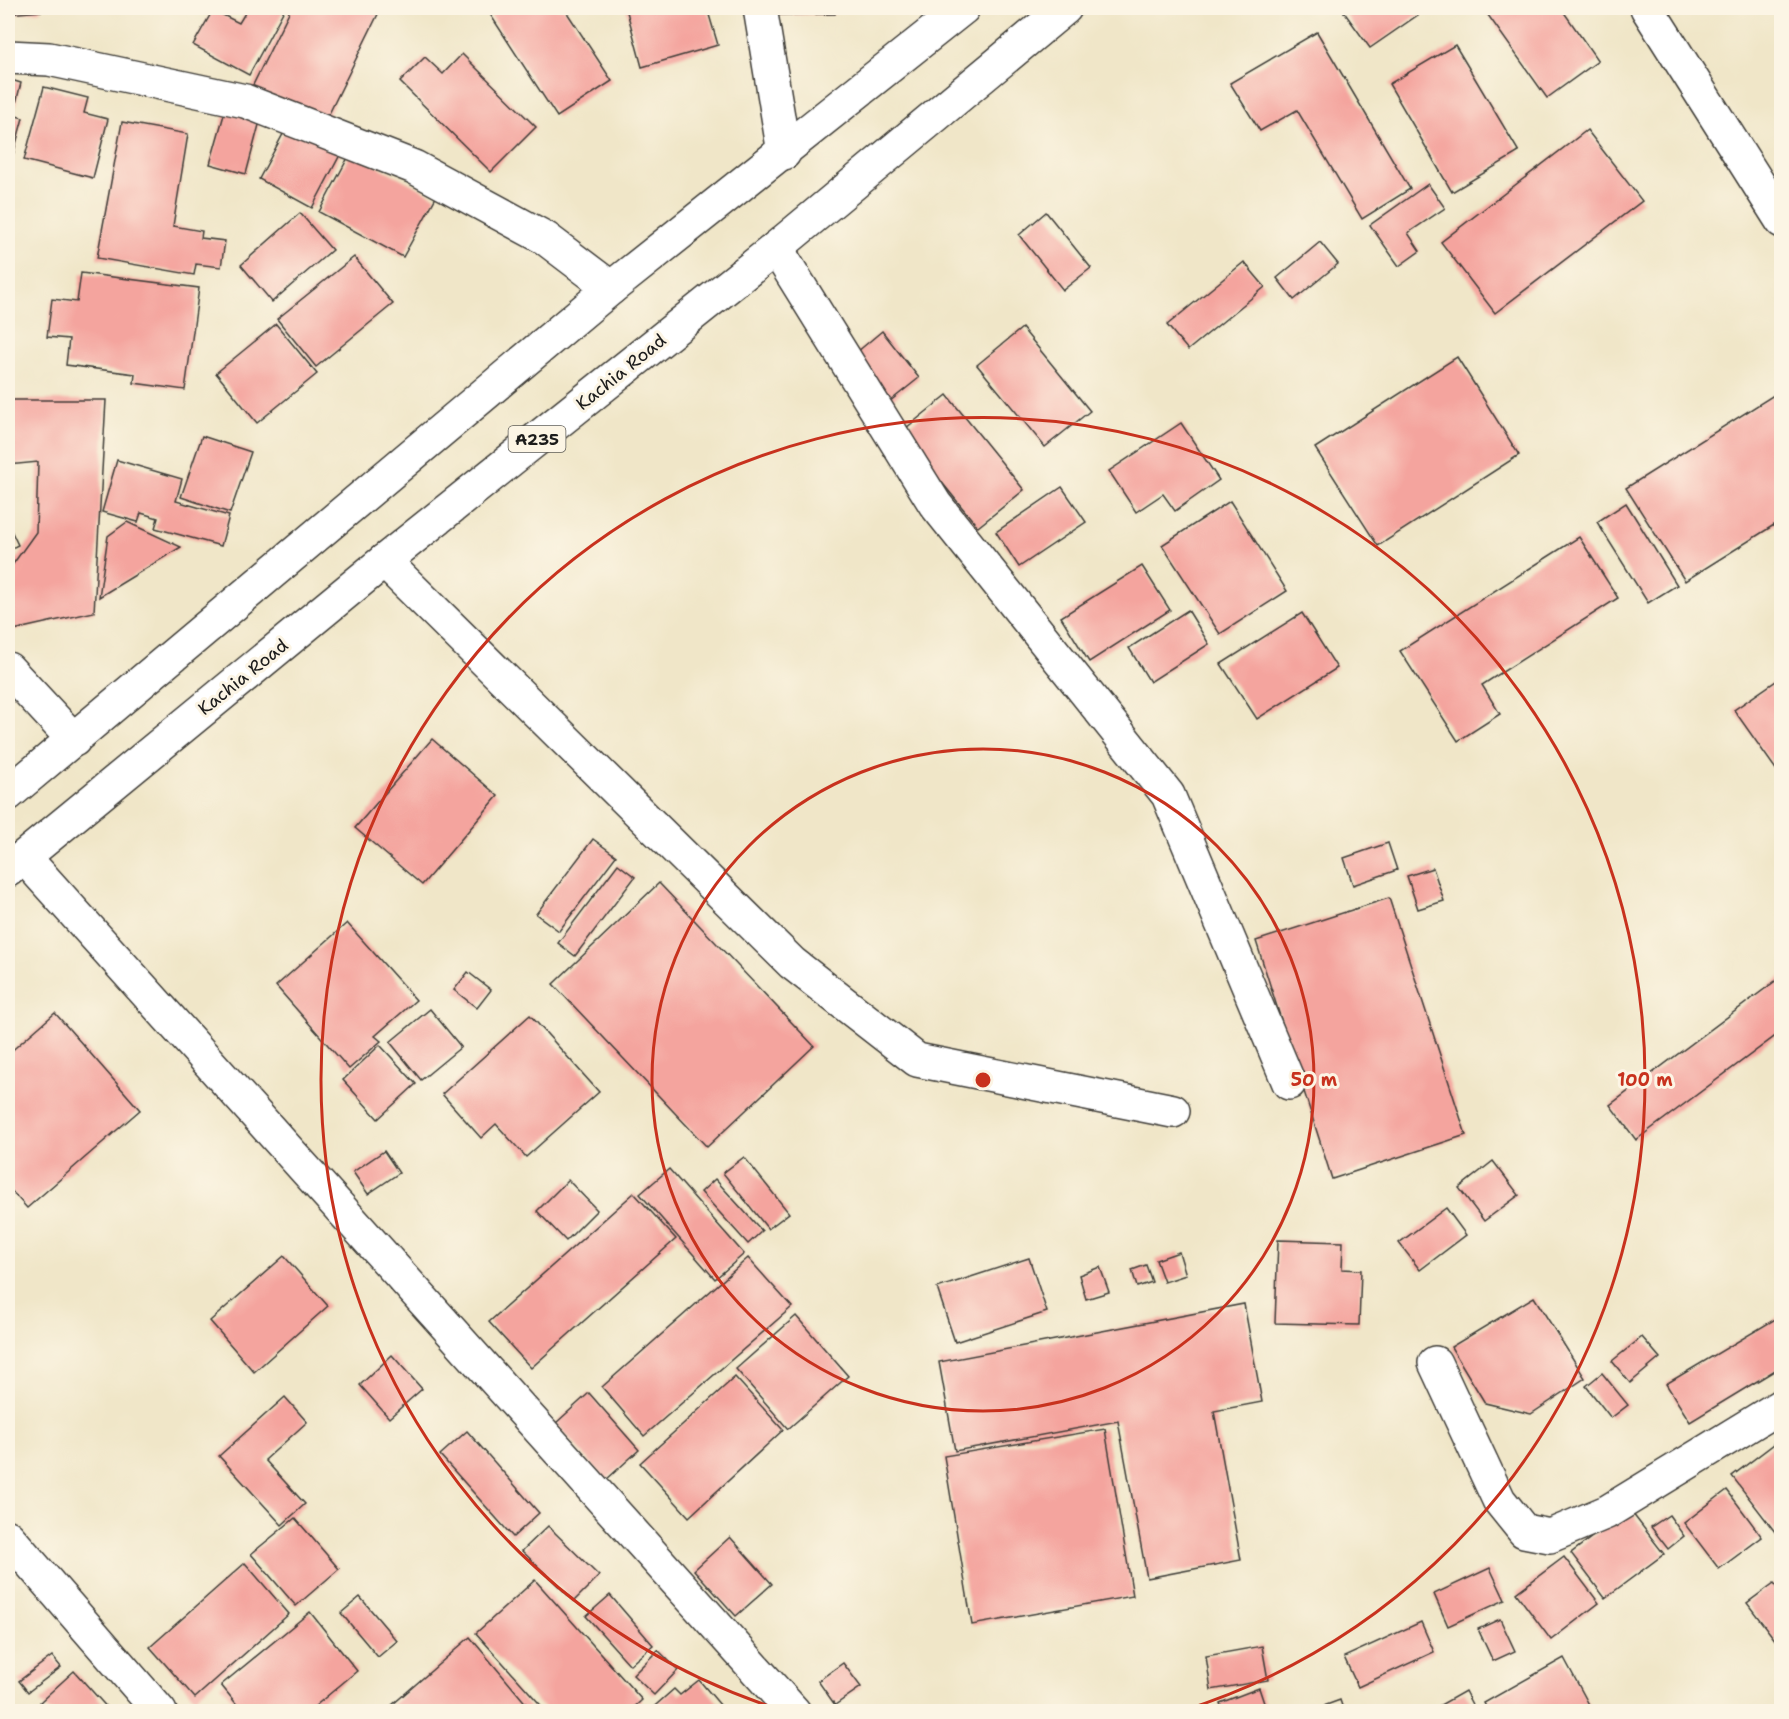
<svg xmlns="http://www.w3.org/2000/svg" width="1789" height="1719" viewBox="0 0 1789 1719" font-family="'Shantell Sans',sans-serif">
  <rect width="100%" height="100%" fill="#fcf5e5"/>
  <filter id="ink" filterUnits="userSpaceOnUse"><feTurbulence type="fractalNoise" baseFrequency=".0167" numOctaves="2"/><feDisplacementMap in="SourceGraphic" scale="12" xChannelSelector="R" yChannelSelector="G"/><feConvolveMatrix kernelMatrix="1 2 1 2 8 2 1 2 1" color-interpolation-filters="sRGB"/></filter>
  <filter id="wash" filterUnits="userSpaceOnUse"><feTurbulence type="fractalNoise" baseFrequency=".008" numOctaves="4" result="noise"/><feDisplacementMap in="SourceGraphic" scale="24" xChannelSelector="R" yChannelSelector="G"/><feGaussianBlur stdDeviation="1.35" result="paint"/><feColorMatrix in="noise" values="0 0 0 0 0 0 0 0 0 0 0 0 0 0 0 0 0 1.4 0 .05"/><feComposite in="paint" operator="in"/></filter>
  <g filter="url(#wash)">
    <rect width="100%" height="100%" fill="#f0e6c8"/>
    <g id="blocks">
      <g fill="#f4a49e">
        <path d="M 8,8 L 40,8 L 41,11 L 8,14 Z"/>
        <path d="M 248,8 L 285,8 L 249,75 L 193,45 L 213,10 L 239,23 Z"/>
        <path d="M 291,8 L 381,8 L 322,128 L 249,93 Z"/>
        <path d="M 486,8 L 564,8 L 612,81 L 557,117 Z"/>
        <path d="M 626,8 L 707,8 L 718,45 L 642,67 Z"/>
        <path d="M 771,8 L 835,8 L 835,14 L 771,15 Z"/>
        <path d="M 1341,8 L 1428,8 L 1370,48 Z"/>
        <path d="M 1483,8 L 1561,8 L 1598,61 L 1547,98 Z"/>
        <path d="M 1317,32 L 1410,189 L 1362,219 L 1297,110 L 1260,131 L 1230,83 Z"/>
        <path d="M 1455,45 L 1519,152 L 1452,192 L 1389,84 Z"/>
        <path d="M 462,54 L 536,127 L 491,172 L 400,82 L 425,57 L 443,74 Z"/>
        <path d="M 8,79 L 21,83 L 13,115 L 23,118 L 13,155 L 8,153 Z"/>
        <path d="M 44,87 L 88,98 L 84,113 L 108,119 L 93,178 L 24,160 Z"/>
        <path d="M 225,111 L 260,121 L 246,174 L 210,164 Z"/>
        <path d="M 122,122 L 188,134 L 173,226 L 202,231 L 201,238 L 225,241 L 221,267 L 196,264 L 194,275 L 97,258 Z"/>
        <path d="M 289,123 L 342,151 L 312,208 L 259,179 Z"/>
        <path d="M 1587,130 L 1642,201 L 1495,313 L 1441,242 Z"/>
        <path d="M 351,152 L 436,197 L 403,257 L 319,212 Z"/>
        <path d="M 1428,184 L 1445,208 L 1408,233 L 1420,251 L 1399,266 L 1370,225 Z"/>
        <path d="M 1046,212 L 1091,268 L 1063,290 L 1019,235 Z"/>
        <path d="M 300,213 L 332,250 L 272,302 L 241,265 Z"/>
        <path d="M 1320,242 L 1338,264 L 1294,300 L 1277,278 Z"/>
        <path d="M 354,257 L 393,304 L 316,367 L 277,319 Z"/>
        <path d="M 1244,262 L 1265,287 L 1188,350 L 1167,325 Z"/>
        <path d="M 81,273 L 199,288 L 185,390 L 134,383 L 135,374 L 66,365 L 69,339 L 47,337 L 52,299 L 77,302 Z"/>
        <path d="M 276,324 L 317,374 L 257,423 L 216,373 Z"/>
        <path d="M 1022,328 L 1090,411 L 1045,447 L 977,365 Z"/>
        <path d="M 882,331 L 919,378 L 889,402 L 851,357 Z"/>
        <path d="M 1457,357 L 1519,455 L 1378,546 L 1315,448 Z"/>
        <path d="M 1780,391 L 1782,520 L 1685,581 L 1626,488 Z"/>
        <path d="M 947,395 L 1024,490 L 978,527 L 901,432 Z"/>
        <path d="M 8,400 L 106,400 L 94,612 L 9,631 L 8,571 L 36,532 L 38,462 L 8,465 Z"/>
        <path d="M 1181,423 L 1219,480 L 1175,511 L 1163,494 L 1136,512 L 1109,471 Z"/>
        <path d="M 202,436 L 251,452 L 230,513 L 181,497 Z"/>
        <path d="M 117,460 L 182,479 L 176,501 L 229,516 L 221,546 L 155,528 L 158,518 L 141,513 L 138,522 L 102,512 Z"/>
        <path d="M 1062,487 L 1086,522 L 1019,567 L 996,532 Z"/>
        <path d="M 1230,501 L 1287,591 L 1220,634 L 1162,545 Z"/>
        <path d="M 1626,503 L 1677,585 L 1648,603 L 1597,522 Z"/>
        <path d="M 127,522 L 181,547 L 99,597 L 108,536 Z"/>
        <path d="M 8,524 L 18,545 L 8,550 Z"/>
        <path d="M 1579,537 L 1618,598 L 1482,685 L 1500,714 L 1458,741 L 1400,651 Z"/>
        <path d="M 1142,566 L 1170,610 L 1089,662 L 1061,617 Z"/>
        <path d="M 1188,610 L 1209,644 L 1150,682 L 1129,648 Z"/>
        <path d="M 1302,613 L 1337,668 L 1257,719 L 1221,664 Z"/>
        <path d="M 1782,677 L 1782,778 L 1734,710 Z"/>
        <path d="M 432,739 L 498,796 L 422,885 L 355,828 Z"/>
        <path d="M 593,839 L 616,856 L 559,931 L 536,914 Z"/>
        <path d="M 1388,843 L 1397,870 L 1353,885 L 1344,858 Z"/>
        <path d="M 618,864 L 635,877 L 575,956 L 558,943 Z"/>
        <path d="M 1433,868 L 1444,901 L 1418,909 L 1407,876 Z"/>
        <path d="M 659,883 L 814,1046 L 707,1147 L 553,984 Z"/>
        <path d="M 1389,898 L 1466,1135 L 1332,1179 L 1256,941 Z"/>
        <path d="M 347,923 L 416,1000 L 375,1036 L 381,1041 L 349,1069 L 276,986 Z"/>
        <path d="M 468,972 L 491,990 L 477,1008 L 454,990 Z"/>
        <path d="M 1782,976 L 1782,1031 L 1636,1140 L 1610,1105 Z"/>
        <path d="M 430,1009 L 461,1047 L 421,1080 L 390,1042 Z"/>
        <path d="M 55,1013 L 140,1110 L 27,1208 L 8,1187 L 8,1054 Z"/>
        <path d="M 530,1015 L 599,1092 L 526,1157 L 496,1124 L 481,1138 L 442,1094 Z"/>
        <path d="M 380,1045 L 416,1084 L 378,1119 L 343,1080 Z"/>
        <path d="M 384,1151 L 399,1173 L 368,1194 L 353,1172 Z"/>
        <path d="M 744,1157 L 789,1213 L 768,1229 L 723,1173 Z"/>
        <path d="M 1493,1161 L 1519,1195 L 1484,1221 L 1459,1188 Z"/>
        <path d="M 669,1169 L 744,1254 L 715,1279 L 640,1194 Z"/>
        <path d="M 715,1179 L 762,1231 L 748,1244 L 701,1192 Z"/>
        <path d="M 568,1180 L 597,1210 L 566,1241 L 537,1211 Z"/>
        <path d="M 634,1193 L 676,1239 L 531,1368 L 489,1322 Z"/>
        <path d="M 1446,1208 L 1466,1235 L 1420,1270 L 1399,1243 Z"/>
        <path d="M 1278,1240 L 1343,1242 L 1342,1269 L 1361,1270 L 1359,1325 L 1275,1323 Z"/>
        <path d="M 1179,1252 L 1186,1275 L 1164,1282 L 1156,1260 Z"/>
        <path d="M 284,1256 L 328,1306 L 254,1372 L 210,1321 Z"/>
        <path d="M 748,1258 L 792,1307 L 644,1436 L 602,1387 Z"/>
        <path d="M 1029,1258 L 1047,1312 L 955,1342 L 937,1288 Z"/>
        <path d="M 1146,1265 L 1152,1282 L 1137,1287 L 1132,1270 Z"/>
        <path d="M 1100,1267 L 1109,1292 L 1086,1299 L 1079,1275 Z"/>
        <path d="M 1534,1297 L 1585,1378 L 1531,1414 L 1485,1403 L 1451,1347 Z"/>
        <path d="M 1244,1304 L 1262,1402 L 1214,1411 L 1241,1560 L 1147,1578 L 1118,1421 L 955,1451 L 939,1362 Z"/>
        <path d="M 1782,1315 L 1782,1366 L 1690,1422 L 1666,1384 Z"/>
        <path d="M 796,1316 L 848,1376 L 788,1429 L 736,1369 Z"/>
        <path d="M 1642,1337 L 1660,1358 L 1630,1383 L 1612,1361 Z"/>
        <path d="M 392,1355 L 422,1389 L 389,1418 L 360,1385 Z"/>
        <path d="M 1602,1373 L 1628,1405 L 1611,1418 L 1586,1386 Z"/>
        <path d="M 735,1377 L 783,1430 L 689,1517 L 640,1463 Z"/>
        <path d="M 589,1393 L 639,1450 L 606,1480 L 556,1423 Z"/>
        <path d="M 285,1397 L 307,1422 L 265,1460 L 305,1504 L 282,1525 L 219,1456 Z"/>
        <path d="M 1105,1429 L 1133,1596 L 972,1625 L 944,1456 Z"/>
        <path d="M 467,1431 L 539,1513 L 513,1537 L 440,1455 Z"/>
        <path d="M 1782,1438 L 1782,1541 L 1732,1476 Z"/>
        <path d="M 1727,1490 L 1762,1537 L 1719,1569 L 1684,1523 Z"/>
        <path d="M 1629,1509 L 1664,1554 L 1605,1598 L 1571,1553 Z"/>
        <path d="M 1669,1515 L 1684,1536 L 1668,1549 L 1651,1527 Z"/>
        <path d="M 295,1518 L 339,1569 L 296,1606 L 251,1554 Z"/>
        <path d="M 548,1526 L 599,1576 L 574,1601 L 522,1551 Z"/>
        <path d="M 730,1537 L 772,1584 L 736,1616 L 694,1570 Z"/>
        <path d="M 1564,1557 L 1599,1603 L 1551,1640 L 1516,1593 Z"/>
        <path d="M 245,1563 L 289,1614 L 195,1698 L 150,1647 Z"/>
        <path d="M 1490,1568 L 1505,1600 L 1448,1626 L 1434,1594 Z"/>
        <path d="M 535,1580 L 642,1700 L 629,1712 L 547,1712 L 476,1633 Z"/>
        <path d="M 1774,1583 L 1782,1593 L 1782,1649 L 1747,1603 Z"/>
        <path d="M 610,1595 L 653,1645 L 630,1665 L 586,1616 Z"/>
        <path d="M 360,1597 L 397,1641 L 378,1657 L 341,1613 Z"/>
        <path d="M 310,1612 L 357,1671 L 308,1712 L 243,1712 L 221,1685 Z"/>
        <path d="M 1500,1619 L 1515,1651 L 1493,1661 L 1478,1629 Z"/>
        <path d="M 1421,1622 L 1434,1652 L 1358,1687 L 1344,1657 Z"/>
        <path d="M 470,1637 L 533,1712 L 384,1712 Z"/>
        <path d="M 1262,1646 L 1268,1680 L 1211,1690 L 1206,1656 Z"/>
        <path d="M 658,1650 L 678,1670 L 654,1695 L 633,1675 Z"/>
        <path d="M 52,1656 L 61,1667 L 28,1692 L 19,1681 Z"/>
        <path d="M 1564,1658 L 1593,1712 L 1489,1712 L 1484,1703 Z"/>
        <path d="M 843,1663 L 861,1687 L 835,1705 L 818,1681 Z"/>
        <path d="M 74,1671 L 111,1712 L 49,1712 L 40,1702 Z"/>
        <path d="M 699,1680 L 726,1712 L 648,1712 L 674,1689 L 680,1695 Z"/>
        <path d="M 1259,1688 L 1267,1712 L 1223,1712 L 1220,1703 Z"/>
        <path d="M 1465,1691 L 1476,1712 L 1428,1712 Z"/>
        <path d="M 1340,1700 L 1344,1712 L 1310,1712 L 1310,1711 Z"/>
      </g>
    </g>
  </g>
  <g filter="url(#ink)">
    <use href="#blocks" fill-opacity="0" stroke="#3c3a36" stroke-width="1.5"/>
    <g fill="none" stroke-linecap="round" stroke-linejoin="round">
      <defs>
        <g id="minor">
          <path d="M 760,8 L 784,153"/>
          <path d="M 1647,8 L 1782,221"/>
          <path d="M 8,57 L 49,59 L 245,101 L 414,167 L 545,238 L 611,288"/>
          <path d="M 776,248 L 935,504 L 1168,795 L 1289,1083"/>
          <path d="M 384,561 L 792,963 L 917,1060 L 1173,1111"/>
          <path d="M 8,669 L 74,740"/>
          <path d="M 24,857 L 794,1712"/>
          <path d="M 1435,1363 L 1499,1500 L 1524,1531 L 1550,1536 L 1607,1512 L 1782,1405"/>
          <path d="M 8,1537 L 160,1712"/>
        </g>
        <g id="trunk">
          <path d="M 8,794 L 611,288 L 963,8"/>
          <path d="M 8,870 L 384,561 L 776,248 L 1065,8"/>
        </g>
      </defs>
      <use href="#minor" stroke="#3c3a36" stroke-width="36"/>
      <use href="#trunk" stroke="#3c3a36" stroke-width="36"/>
      <use href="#minor" stroke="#fff" stroke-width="33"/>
      <use href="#trunk" stroke="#fff" stroke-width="33"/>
    </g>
  </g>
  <g fill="none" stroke="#c8321e" stroke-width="3">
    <circle cx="983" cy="1080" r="331"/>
    <path d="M784 1711A662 662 0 1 1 1182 1711"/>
  </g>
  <g text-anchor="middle" stroke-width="6" stroke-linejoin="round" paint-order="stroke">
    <rect fill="#fcf5e5" stroke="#5f5d58" stroke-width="1.5" x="508.5" y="426" width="57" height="26" rx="4.5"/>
    <g font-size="16" font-weight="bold" fill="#1c1c1c">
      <text x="537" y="445">A235</text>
    </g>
    <g font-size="18" fill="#1c1c1c" stroke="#fcf5e5">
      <text transform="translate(621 372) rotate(-39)" y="6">Kachia Road</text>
      <text transform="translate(243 677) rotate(-39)" y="6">Kachia Road</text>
    </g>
  </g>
  <circle cx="983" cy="1080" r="9" fill="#c8321e" stroke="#fcf5e5" stroke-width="3"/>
  <g font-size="18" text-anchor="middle" font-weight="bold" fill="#c8321e" stroke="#fcf5e5" stroke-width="6" stroke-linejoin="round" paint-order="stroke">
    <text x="1314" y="1086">50 m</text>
    <text x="1645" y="1086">100 m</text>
  </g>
  <rect width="1789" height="1719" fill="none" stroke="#fcf5e5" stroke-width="30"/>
</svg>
